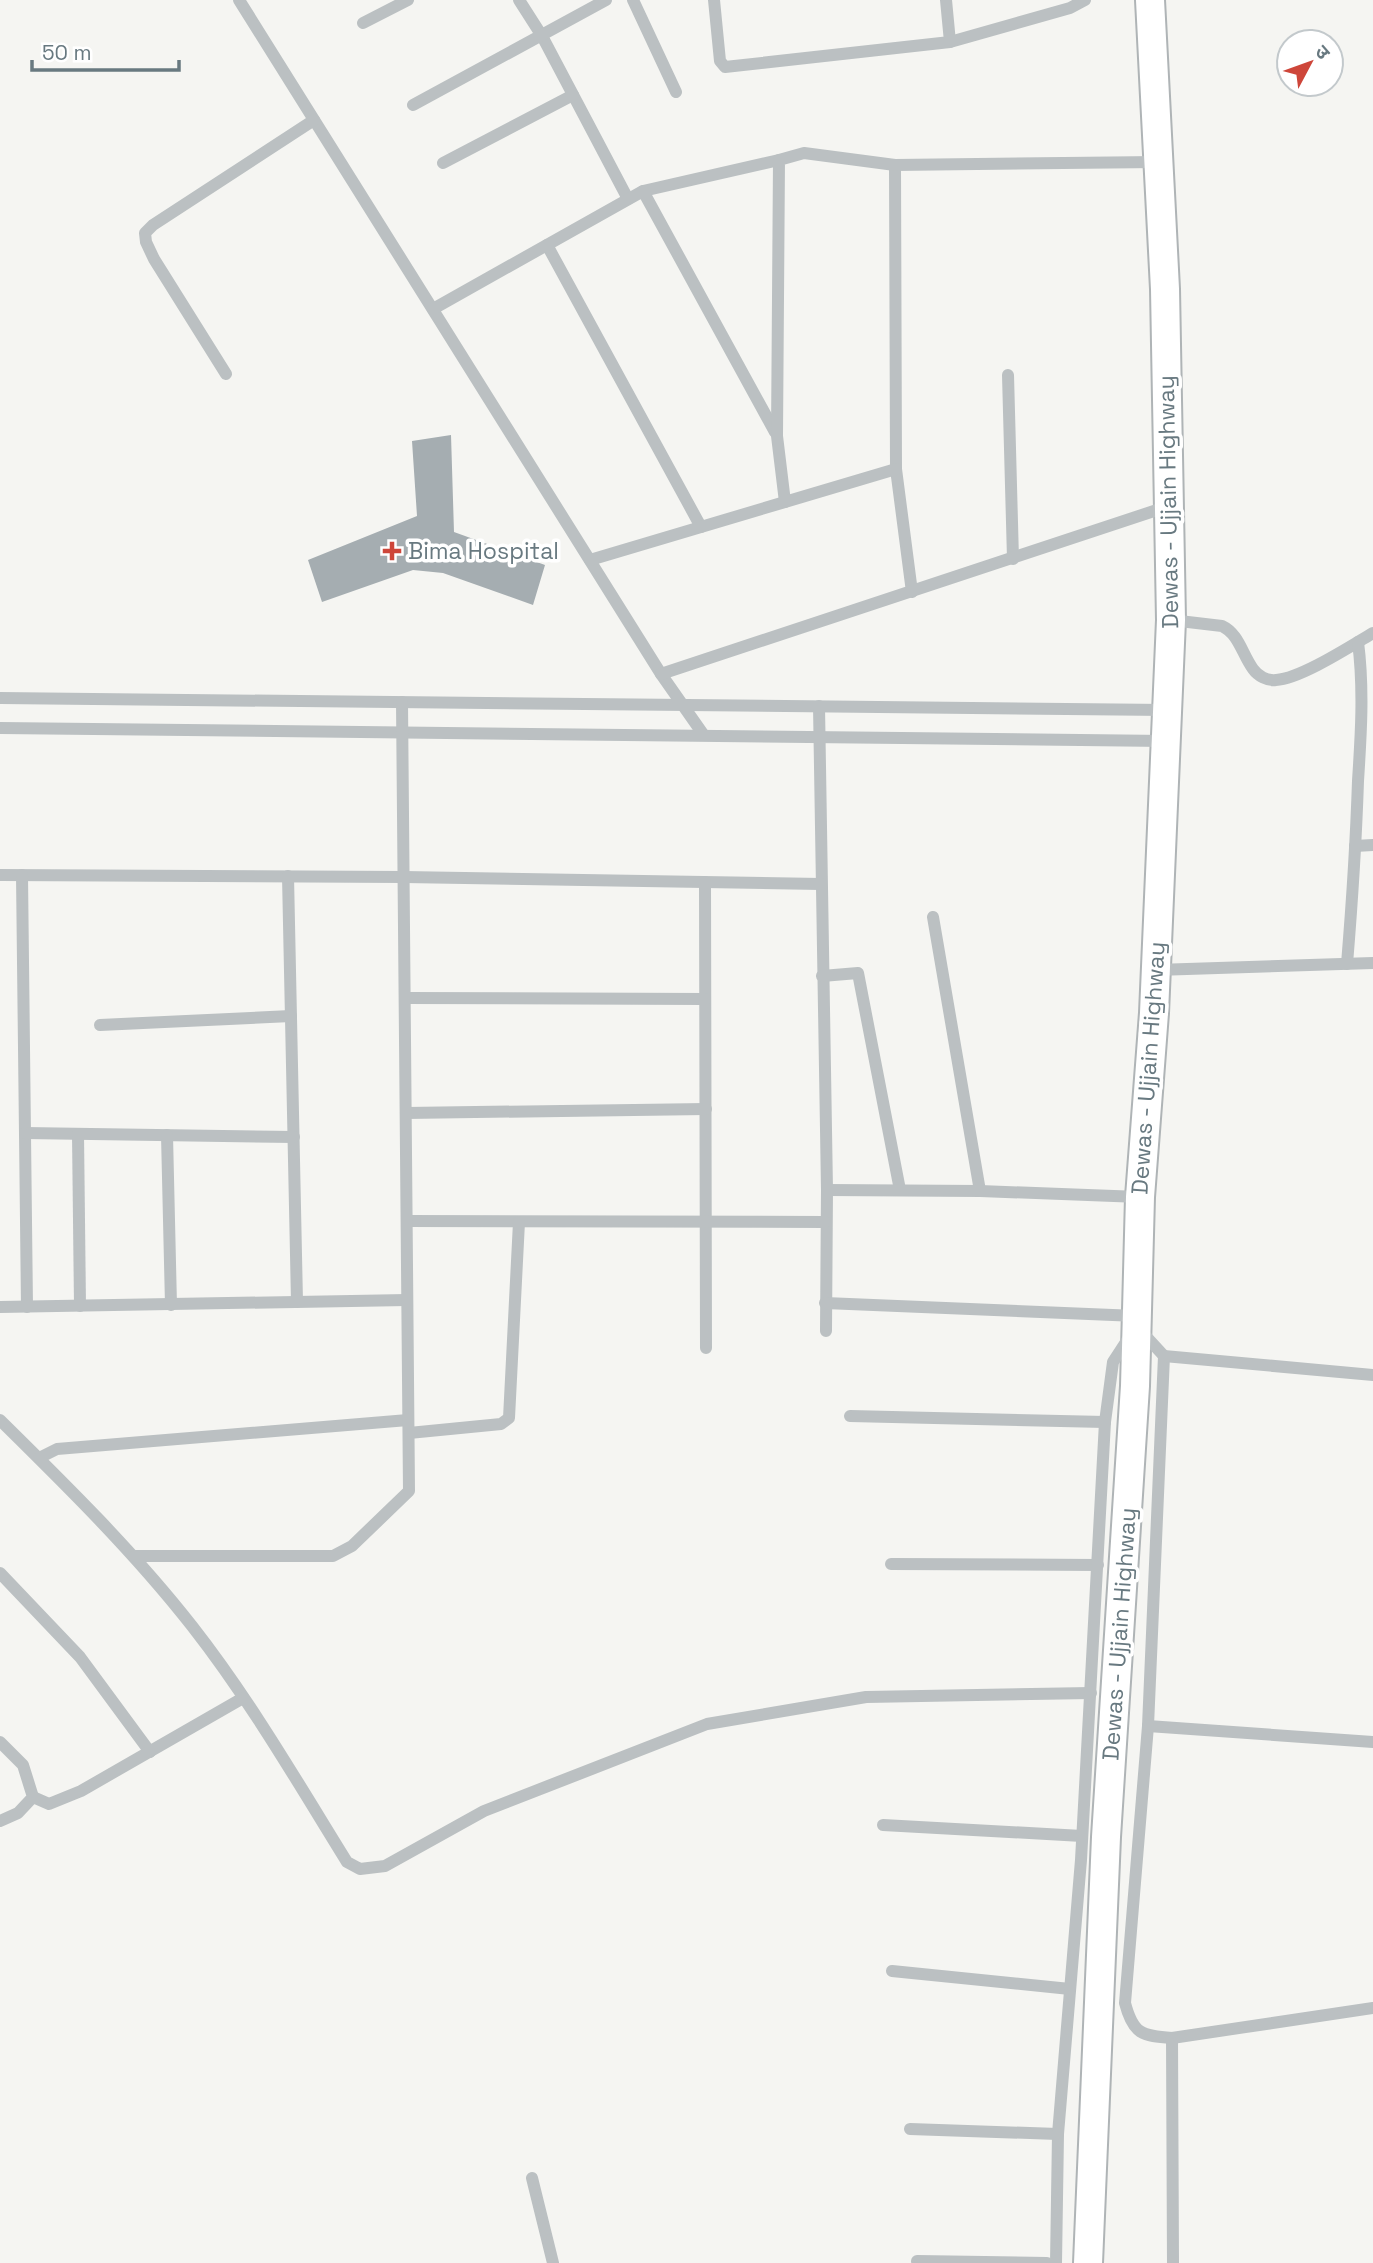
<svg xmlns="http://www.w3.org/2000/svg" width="1373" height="2263" viewBox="0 0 1373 2263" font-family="'Space Grotesk','Noto Sans Devanagari',sans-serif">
  <rect width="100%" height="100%" fill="#f5f5f2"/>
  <path fill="#a5adb1" d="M 451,435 L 454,532 L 545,565 L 533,605 L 443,573 L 413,570 L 322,602 L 308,560 L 417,516 L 412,441 Z"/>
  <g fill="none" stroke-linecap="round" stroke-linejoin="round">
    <defs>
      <path id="major" d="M 1088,2263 L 1106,1837 L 1135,1386 L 1140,1197 L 1154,1013 L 1171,620 L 1165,289 L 1150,0"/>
    </defs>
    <use href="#major" stroke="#afb4b6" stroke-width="32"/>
    <g stroke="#bbc0c2" stroke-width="12">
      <path d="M 239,0 L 661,674 L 703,734"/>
      <path d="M 519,0 L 542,36 L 628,199"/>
      <path d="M 633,0 L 676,92"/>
      <path d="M 714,0 L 720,61 L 725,67 L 950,42 L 946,0"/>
      <path d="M 363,23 L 408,0"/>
      <path d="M 950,42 L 1070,8 L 1085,0"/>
      <path d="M 413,105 L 606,0"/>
      <path d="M 443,163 L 573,95"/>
      <path d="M 895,165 L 896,469 L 912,592"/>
      <path d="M 643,191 L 779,160"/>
      <path d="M 547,245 L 701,527"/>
      <path d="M 433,309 L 643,191 L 775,432"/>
      <path d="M 226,374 L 154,259 L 146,242 L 145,233 L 153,225 L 314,120"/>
      <path d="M 1008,375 L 1013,559"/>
      <path d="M 785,502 L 777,436 L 779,160 L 804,153 L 895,165 L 1158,162"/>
      <path d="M 590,560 L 896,469"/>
      <path d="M 1171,620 L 1222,626 C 1239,634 1242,654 1253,669 C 1258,676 1267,681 1276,680 C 1300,679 1351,646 1373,633"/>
      <path d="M 661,674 L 1169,506"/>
      <path d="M 0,698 L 1167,710"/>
      <path d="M 819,706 L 827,1190 L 826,1331"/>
      <path d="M 0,728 L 1166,741"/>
      <path d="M 1355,846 L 1373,845"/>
      <path d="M 0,875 L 404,877 L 821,884"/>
      <path d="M 22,875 L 27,1307"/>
      <path d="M 288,876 L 297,1302"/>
      <path d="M 705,882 L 706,1348"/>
      <path d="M 933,917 L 980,1191"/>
      <path d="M 1347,964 C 1352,903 1356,842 1358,781 C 1361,735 1364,688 1358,642"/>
      <path d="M 1156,970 L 1373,963"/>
      <path d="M 822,976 L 858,973 L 900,1190"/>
      <path d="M 405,998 L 705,999"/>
      <path d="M 100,1025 L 291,1016"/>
      <path d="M 406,1113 L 706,1109"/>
      <path d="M 25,1133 L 294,1137"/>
      <path d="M 78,1134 L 80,1306"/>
      <path d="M 167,1135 L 171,1305"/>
      <path d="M 827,1190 L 980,1191 L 1140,1197"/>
      <path d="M 407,1221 L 825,1222"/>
      <path d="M 825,1303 L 1137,1316"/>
      <path d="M 0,1307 L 407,1300"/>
      <path d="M 1141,1331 L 1164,1356 L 1148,1726 L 1125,2003 C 1133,2034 1142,2036 1172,2038 L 1373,2008"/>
      <path d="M 1164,1356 L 1373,1375"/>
      <path d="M 850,1416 L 1105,1422"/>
      <path d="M 0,1420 C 67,1486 134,1552 192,1626 C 250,1700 298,1783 347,1862 L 360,1869 L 385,1866 L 484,1811 L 707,1724 L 866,1697 L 1091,1693"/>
      <path d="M 409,1433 L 501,1424 L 509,1418 L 519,1222"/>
      <path d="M 39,1458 L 57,1449 L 408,1420"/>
      <path d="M 135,1556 L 333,1556 L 352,1546 L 409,1491 L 402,702"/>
      <path d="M 891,1564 L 1098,1565"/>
      <path d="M 0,1573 L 80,1657 L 150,1752"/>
      <path d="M 1148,1726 L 1373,1742"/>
      <path d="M 0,1742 L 23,1765 L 33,1797 L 18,1813 L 0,1821"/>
      <path d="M 33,1797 L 49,1804 L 81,1791 L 243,1698"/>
      <path d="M 883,1825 L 1082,1836"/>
      <path d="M 892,1971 L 1070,1989"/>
      <path d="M 1172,2038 L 1173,2263"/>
      <path d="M 910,2129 L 1058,2134"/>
      <path d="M 532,2178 L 553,2263"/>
      <path d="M 917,2261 L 1047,2263"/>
      <path d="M 1056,2263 L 1058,2134 L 1081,1860 L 1105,1422 L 1113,1362 L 1130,1336"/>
    </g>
    <use href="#major" stroke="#fff" stroke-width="28"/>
  </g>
  <path fill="#ce463a" stroke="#fff" stroke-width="2.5" d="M388.5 540.5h7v7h7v7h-7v7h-7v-7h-7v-7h7z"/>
  <g text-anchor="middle" stroke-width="7" stroke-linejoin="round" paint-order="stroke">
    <g font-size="23" fill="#687980" stroke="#fff">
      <text transform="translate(1168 502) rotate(-91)" y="8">Dewas - Ujjain Highway</text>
      <text transform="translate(1148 1068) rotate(-86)" y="8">Dewas - Ujjain Highway</text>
      <text transform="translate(1119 1634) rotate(-86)" y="8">Dewas - Ujjain Highway</text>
    </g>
    <g font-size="23" fill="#687980" stroke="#fff" text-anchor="start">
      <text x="408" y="559">Bima Hospital</text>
    </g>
  </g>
  <g transform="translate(1310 63) rotate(49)"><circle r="33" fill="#ffffff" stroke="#c3c9cc" stroke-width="2"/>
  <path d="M0-5L12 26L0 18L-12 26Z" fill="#ce463a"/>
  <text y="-10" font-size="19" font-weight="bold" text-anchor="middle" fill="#687980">उ</text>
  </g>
  <path d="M32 60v10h147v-10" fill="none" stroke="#687980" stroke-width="3.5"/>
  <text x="42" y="60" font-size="21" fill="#687980" stroke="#ffffff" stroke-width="5" paint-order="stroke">50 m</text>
</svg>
